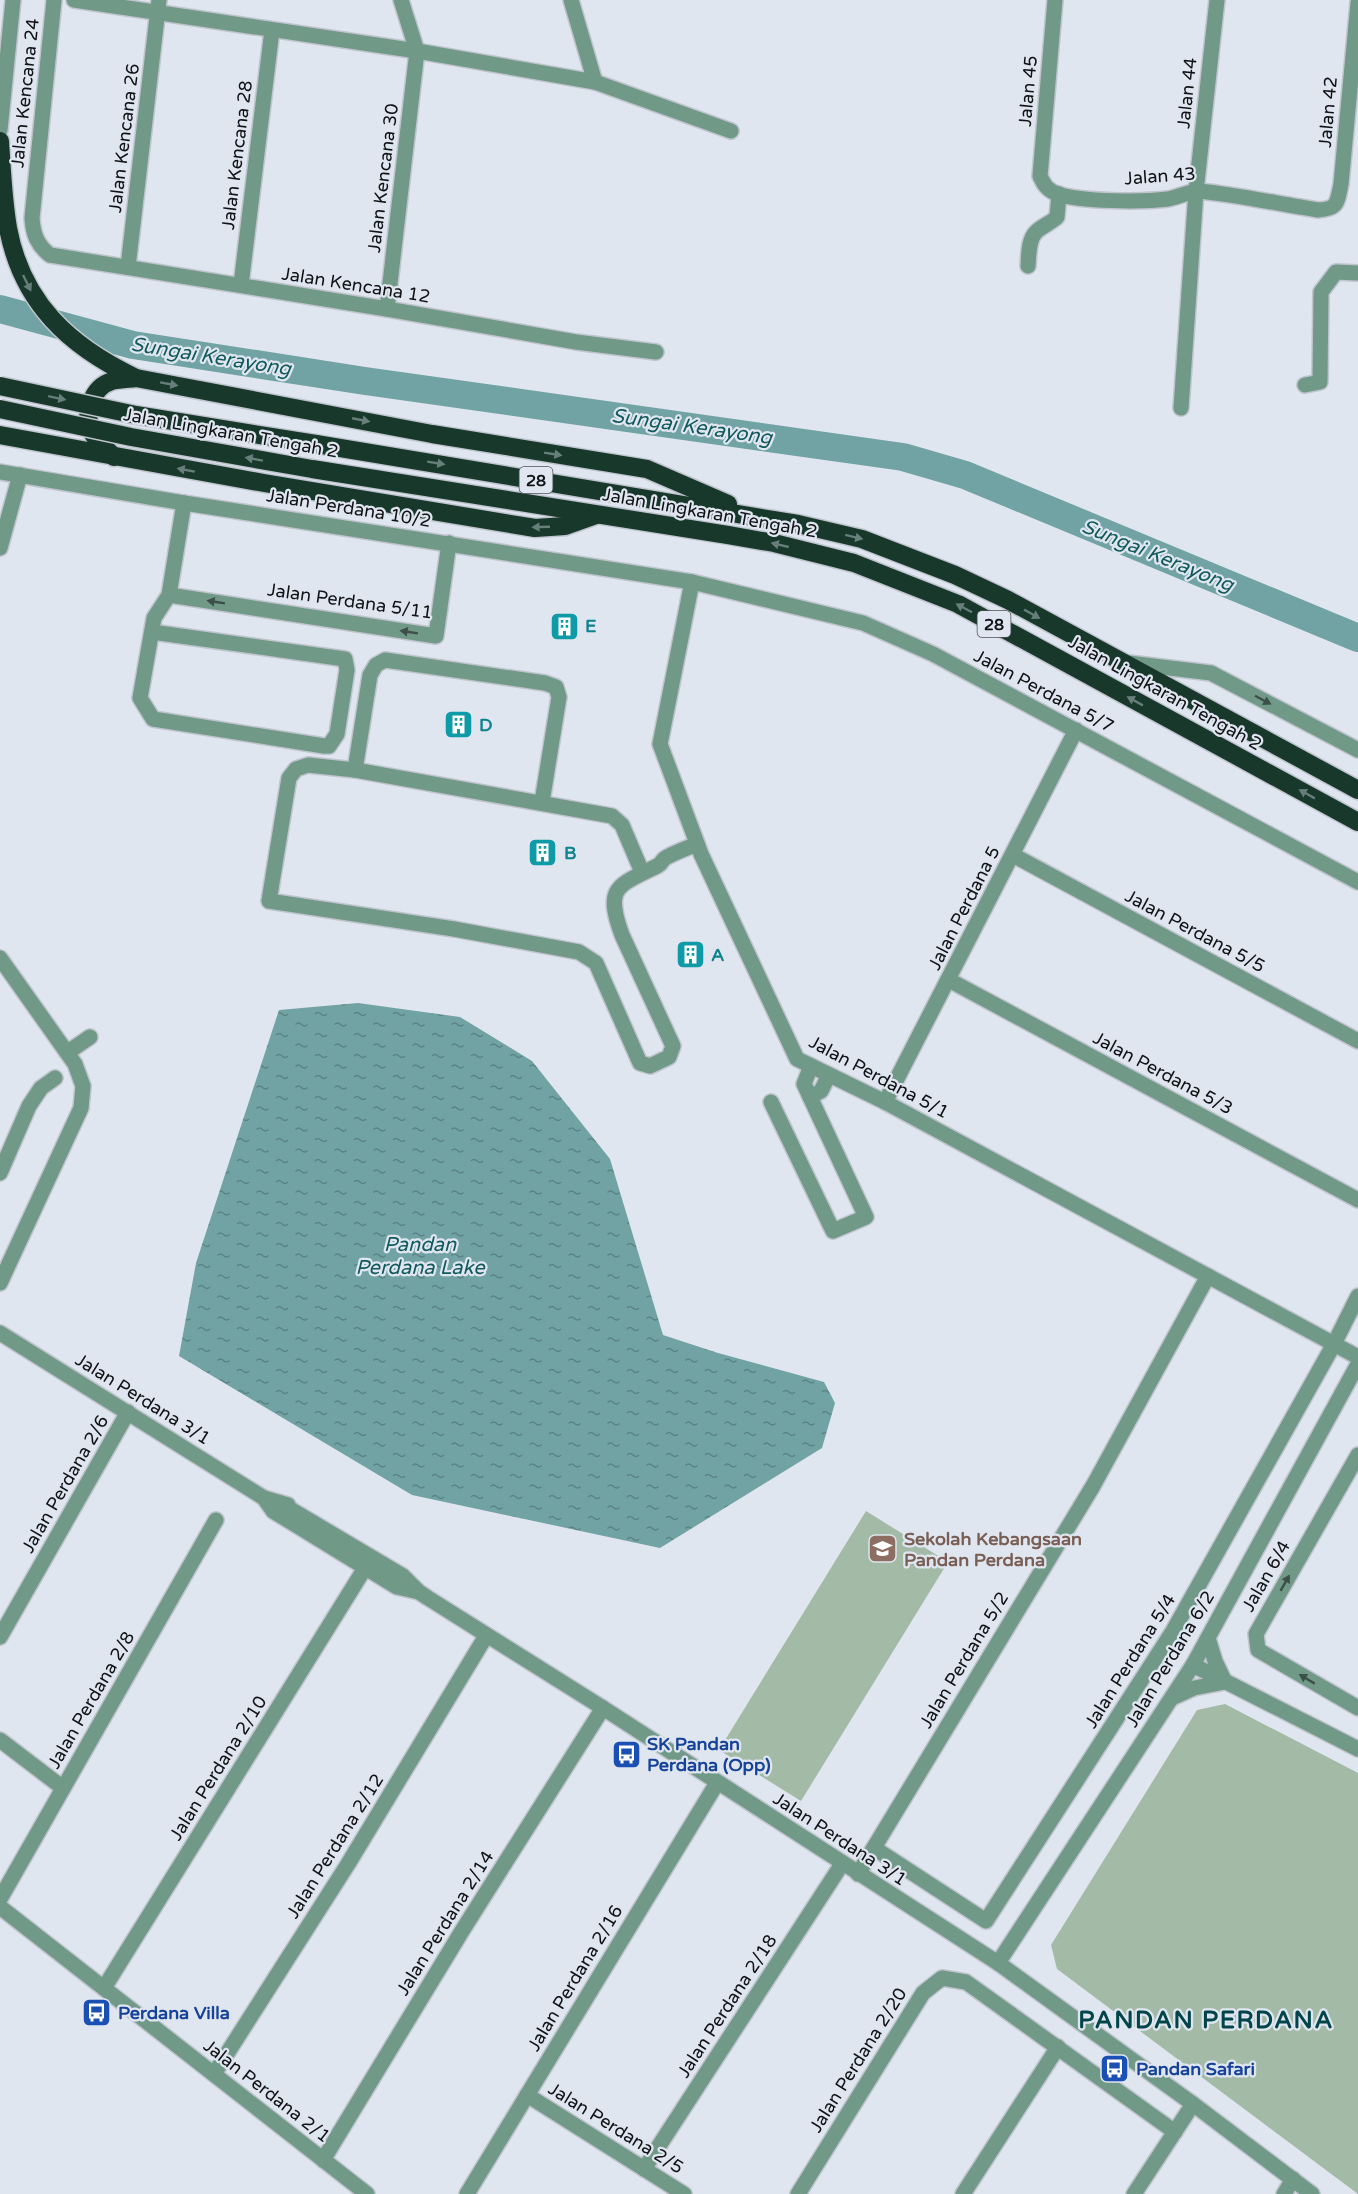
<svg xmlns="http://www.w3.org/2000/svg" width="1358" height="2194" viewBox="0 0 1358 2194" font-family="'Varela Round',sans-serif">
  <defs>
    <pattern id="water-ripples" width="26" height="14" patternUnits="userSpaceOnUse" patternTransform="scale(1.5)"><rect width="26" height="14" fill="#71a3a4"/><path d="M2 4q2-2 4 0t4 0M15 11q2-2 4 0t4 0" fill="none" stroke="#5b8385"/></pattern>
  </defs>
  <rect width="100%" height="100%" fill="#e0e6f0"/>
  <g fill="#a3baa7">
    <path d="M 866,1511 L 948,1562 L 801,1801 L 719,1750 Z"/>
    <path d="M 1225,1704 L 1358,1773 L 1358,2194 L 1057,1969 L 1051,1945 L 1197,1710 Z"/>
  </g>
  <path fill="url(#water-ripples)" d="M 358,1003 L 460,1017 L 532,1061 L 610,1159 L 663,1335 L 718,1353 L 824,1382 L 835,1403 L 822,1448 L 660,1548 L 412,1495 L 179,1356 L 196,1263 L 279,1010 Z"/>
  <g fill="none" stroke-linecap="round" stroke-linejoin="round">
    <path stroke="#71a3a4" stroke-width="28" d="M 0,309 L 133,345 L 365,381 L 903,457 L 965,475 L 1358,638"/>
    <defs>
      <g id="minor">
        <path d="M 54,0 L 32,218 C 33,234 37,245 50,255 L 387,309 L 576,342 L 656,352"/>
        <path d="M 74,0 L 417,51 L 595,82 L 731,131"/>
        <path d="M 571,0 L 595,82"/>
        <path d="M 1055,0 L 1040,176 C 1044,185 1048,191 1058,194 C 1081,202 1144,202 1168,199 C 1178,197 1190,191 1199,191 C 1239,195 1279,204 1318,210 C 1338,209 1337,203 1341,184 L 1358,3"/>
        <path d="M 0,130 L 13,0"/>
        <path d="M 1028,266 C 1029,255 1028,240 1036,232 C 1042,226 1051,223 1057,217 L 1059,194"/>
        <path d="M 128,267 L 159,0"/>
        <path d="M 241,285 L 272,30"/>
        <path d="M 387,309 L 417,51 L 401,0"/>
        <path d="M 1305,385 L 1320,382 L 1321,292 L 1336,272 L 1358,273"/>
        <path d="M 1181,408 L 1196,191 L 1217,0"/>
        <path d="M 0,472 L 184,503 L 692,582 L 863,623 L 933,654 L 1358,882"/>
        <path d="M 0,548 L 20,475"/>
        <path d="M 692,582 L 660,744 L 701,854 L 797,1059 L 885,1102 L 1358,1357"/>
        <path d="M 169,595 L 436,636 L 449,543"/>
        <path d="M 152,632 L 345,659 L 347,670 L 337,734 L 329,746 L 324,746 L 153,719 L 140,698 L 154,618 L 169,595 L 184,503"/>
        <path d="M 1129,663 L 1211,673 L 1358,750"/>
        <path d="M 355,770 L 370,675 L 376,665 L 385,660 L 545,683 L 556,687 L 559,697 L 542,802"/>
        <path d="M 1013,855 L 1358,1041"/>
        <path d="M 642,872 L 622,825 L 612,816 L 355,770 L 308,765 L 296,769 L 289,778 L 269,901 L 454,929 L 579,952 L 596,963 L 640,1063 L 650,1066 L 669,1057 L 673,1046 L 622,935 C 604,886 618,886 657,866 C 662,864 662,859 667,857 C 676,852 687,848 697,844"/>
        <path d="M 0,958 L 75,1064 L 83,1086 L 81,1108 L 0,1283"/>
        <path d="M 949,980 L 1358,1200"/>
        <path d="M 68,1052 L 90,1037"/>
        <path d="M 810,1097 L 821,1091 L 829,1075"/>
        <path d="M 771,1102 L 833,1231 L 866,1217 L 804,1084 L 811,1066"/>
        <path d="M 885,1102 L 1076,730"/>
        <path d="M 0,1173 L 29,1106 L 41,1088 L 55,1078"/>
        <path d="M 0,1333 L 264,1498 L 288,1505"/>
        <path d="M 1358,1455 L 1256,1634 L 1258,1650 L 1358,1708"/>
        <path d="M 264,1498 L 273,1511 L 397,1587 L 419,1592"/>
        <path d="M 280,1503 L 403,1576 L 419,1592 L 428,1598 L 603,1708 L 998,1963 L 1193,2104 L 1312,2194"/>
        <path d="M 0,1637 L 128,1412"/>
        <path d="M 1208,1638 L 1215,1661 L 1225,1682"/>
        <path d="M 1193,1665 L 1358,1749"/>
        <path d="M 1172,1698 L 1194,1688 L 1225,1682"/>
        <path d="M 0,1740 L 63,1788"/>
        <path d="M 874,1848 L 986,1921 L 1173,1631 L 1334,1344 L 1358,1296"/>
        <path d="M 858,1874 L 1093,1486 L 1208,1276"/>
        <path d="M 0,1899 L 216,1520"/>
        <path d="M 0,1907 L 367,2194"/>
        <path d="M 998,1963 L 1193,1665 L 1358,1364"/>
        <path d="M 104,1988 L 365,1568"/>
        <path d="M 214,2074 L 348,1864 L 486,1636"/>
        <path d="M 527,2095 L 684,2194"/>
        <path d="M 323,2160 L 462,1931 L 603,1708"/>
        <path d="M 644,2169 L 842,1864"/>
        <path d="M 467,2194 L 717,1783"/>
        <path d="M 798,2194 L 923,1993 L 942,1978 L 966,1982 L 1175,2132"/>
        <path d="M 963,2194 L 1058,2047"/>
        <path d="M 1134,2194 L 1193,2104"/>
        <path d="M 1284,2194 L 1293,2179"/>
      </g>
      <g id="highway">
        <path d="M 0,141 C 2,170 3,199 8,228 C 22,303 69,346 136,378 L 432,434 L 647,469 L 728,504"/>
        <path d="M 0,435 L 264,483 L 535,528 L 565,526 L 596,515"/>
        <path d="M 316,444 L 798,524 L 862,539 L 955,575 L 1008,600 L 1358,790"/>
        <path d="M 114,457 C 107,449 96,441 92,432 C 83,414 92,387 112,381 C 119,379 128,379 136,378"/>
        <path d="M 312,469 L 728,535 L 774,543 L 854,563 L 958,604 L 1358,822"/>
      </g>
    </defs>
    <use href="#minor" stroke="#bfc4cd" stroke-width="18"/>
    <use href="#highway" stroke="#bfc4cd" stroke-width="21"/>
    <use href="#minor" stroke="#719987" stroke-width="15"/>
    <use href="#highway" stroke="#17382b" stroke-width="18"/>
    <defs>
      <g id="highway-bridge">
        <path d="M 0,386 L 136,415 L 316,444"/>
        <path d="M 0,409 L 131,437 L 312,469"/>
      </g>
    </defs>
    <use href="#highway-bridge" stroke="#bfc4cd" stroke-width="21" stroke-linecap="butt"/>
    <use href="#highway-bridge" stroke="#17382b" stroke-width="18"/>
  </g>
  <defs><path id="oneway-solid" d="M-6-.8H1V-3.2L6.5 0L1 3.2V.8H-6Z" transform="scale(1.5)"/></defs>
  <g fill="#677e7a">
    <use href="#oneway-solid" transform="translate(27 283) rotate(64)"/>
    <use href="#oneway-solid" transform="translate(169 384) rotate(10)"/>
    <use href="#oneway-solid" transform="translate(57 398) rotate(12)"/>
    <use href="#oneway-solid" transform="translate(361 420) rotate(11)"/>
    <use href="#oneway-solid" transform="translate(553 454) rotate(9)"/>
    <use href="#oneway-solid" transform="translate(254 459) rotate(-170)"/>
    <use href="#oneway-solid" transform="translate(436 463) rotate(9)"/>
    <use href="#oneway-solid" transform="translate(186 470) rotate(-170)"/>
    <use href="#oneway-solid" transform="translate(541 527) rotate(178)"/>
    <use href="#oneway-solid" transform="translate(854 537) rotate(14)"/>
    <use href="#oneway-solid" transform="translate(780 545) rotate(-167)"/>
    <use href="#oneway-solid" transform="translate(964 608) rotate(-152)"/>
    <use href="#oneway-solid" transform="translate(1032 614) rotate(29)"/>
    <use href="#oneway-solid" transform="translate(1135 701) rotate(-151)"/>
    <use href="#oneway-solid" transform="translate(1307 794) rotate(-151)"/>
  </g>
  <g fill="#3c4f49">
    <use href="#oneway-solid" transform="translate(216 602) rotate(-171)"/>
    <use href="#oneway-solid" transform="translate(409 632) rotate(-171)"/>
    <use href="#oneway-solid" transform="translate(1263 700) rotate(28)"/>
    <use href="#oneway-solid" transform="translate(1285 1583) rotate(-60)"/>
    <use href="#oneway-solid" transform="translate(1307 1679) rotate(-149)"/>
  </g>
  <defs>
    <symbol id="building-square" viewBox="-11 -11 22 22"><rect x="-9" y="-9" width="18" height="18" rx="4" fill="#0f9aa8" stroke="#e0e6f0"/><path d="M-4-6H4V6H1V3H-1V6H-4ZM-2.5-4.3h1.7v1.8h-1.7ZM.8-4.3h1.7v1.8H.8ZM-2.5-1h1.7V.8h-1.7ZM.8-1h1.7V.8H.8Z" fill="#fff"/></symbol>
    <symbol id="school-square" viewBox="-11 -11 22 22"><rect x="-9" y="-9" width="18" height="18" rx="4" fill="#8d6e63" stroke="#e0e6f0"/><path d="M0-5L7-2L0 1L-7-2ZM-4 1L0 2.5L4 1V4Q0 6-4 4Z" fill="#fff"/></symbol>
    <symbol id="bus-square" viewBox="-11 -11 22 22"><rect x="-9" y="-9" width="18" height="18" rx="4" fill="#1a4fb4" stroke="#e0e6f0"/><path d="M-5-6H5V4H4V6H2V4H-2V6H-4V4H-5ZM-3.5-4V0h7V-4ZM-3.5 1.2v1.5H-2V1.2ZM2 1.2v1.5H3.5V1.2Z" fill="#fff"/></symbol>
  </defs>
  <g fill-rule="evenodd">
    <use href="#building-square" x="548" y="610" width="33" height="33"/>
    <use href="#building-square" x="442" y="708" width="33" height="33"/>
    <use href="#building-square" x="526" y="836" width="33" height="33"/>
    <use href="#building-square" x="674" y="938" width="33" height="33"/>
    <use href="#school-square" x="866" y="1532" width="33" height="33"/>
    <use href="#bus-square" x="610" y="1738" width="33" height="33"/>
    <use href="#bus-square" x="80" y="1996" width="33" height="33"/>
    <use href="#bus-square" x="1098" y="2052" width="33" height="33"/>
  </g>
  <g text-anchor="middle" stroke-width="4.5" stroke-linejoin="round" paint-order="stroke">
    <g fill="#e0e6f0" stroke="#4e5257" stroke-width="1.5">
      <rect x="519.5" y="467" width="33" height="26" rx="4.5"/>
      <rect x="977.5" y="611" width="33" height="26" rx="4.5"/>
    </g>
    <g font-size="16" font-weight="bold" fill="#101216">
      <text x="536" y="486">28</text>
      <text x="994" y="630">28</text>
    </g>
    <g font-size="18" fill="#101216" stroke="#e0e6f0">
      <text transform="translate(1028 91) rotate(-85)" y="6">Jalan 45</text>
      <text transform="translate(25 93) rotate(-84)" y="6">Jalan Kencana 24</text>
      <text transform="translate(1187 93) rotate(-84)" y="6">Jalan 44</text>
      <text transform="translate(1328 112) rotate(-85)" y="6">Jalan 42</text>
      <text transform="translate(124 138) rotate(-83)" y="6">Jalan Kencana 26</text>
      <text transform="translate(237 155) rotate(-83)" y="6">Jalan Kencana 28</text>
      <text transform="translate(1160 176) rotate(-4)" y="6">Jalan 43</text>
      <text transform="translate(383 178) rotate(-83)" y="6">Jalan Kencana 30</text>
      <text transform="translate(356 285) rotate(9)" y="6">Jalan Kencana 12</text>
      <text transform="translate(231 433) rotate(10)" y="6">Jalan Lingkaran Tengah 2</text>
      <text transform="translate(349 508) rotate(9)" y="6">Jalan Perdana 10/2</text>
      <text transform="translate(710 513) rotate(10)" y="6">Jalan Lingkaran Tengah 2</text>
      <text transform="translate(350 601) rotate(8)" y="6">Jalan Perdana 5/11</text>
      <text transform="translate(1044 691) rotate(28)" y="6">Jalan Perdana 5/7</text>
      <text transform="translate(1165 693) rotate(29)" y="6">Jalan Lingkaran Tengah 2</text>
      <text transform="translate(964 908) rotate(-63)" y="6">Jalan Perdana 5</text>
      <text transform="translate(1195 931) rotate(28)" y="6">Jalan Perdana 5/5</text>
      <text transform="translate(1163 1073) rotate(28)" y="6">Jalan Perdana 5/3</text>
      <text transform="translate(879 1077) rotate(28)" y="6">Jalan Perdana 5/1</text>
      <text transform="translate(143 1399) rotate(32)" y="6">Jalan Perdana 3/1</text>
      <text transform="translate(65 1484) rotate(-60)" y="6">Jalan Perdana 2/6</text>
      <text transform="translate(1266 1576) rotate(-60)" y="6">Jalan 6/4</text>
      <text transform="translate(1170 1659) rotate(-59)" y="6">Jalan Perdana 6/2</text>
      <text transform="translate(964 1660) rotate(-59)" y="6">Jalan Perdana 5/2</text>
      <text transform="translate(1130 1661) rotate(-58)" y="6">Jalan Perdana 5/4</text>
      <text transform="translate(91 1700) rotate(-60)" y="6">Jalan Perdana 2/8</text>
      <text transform="translate(218 1768) rotate(-58)" y="6">Jalan Perdana 2/10</text>
      <text transform="translate(840 1839) rotate(33)" y="6">Jalan Perdana 3/1</text>
      <text transform="translate(335 1846) rotate(-58)" y="6">Jalan Perdana 2/12</text>
      <text transform="translate(445 1923) rotate(-58)" y="6">Jalan Perdana 2/14</text>
      <text transform="translate(575 1978) rotate(-59)" y="6">Jalan Perdana 2/16</text>
      <text transform="translate(727 2006) rotate(-57)" y="6">Jalan Perdana 2/18</text>
      <text transform="translate(858 2060) rotate(-58)" y="6">Jalan Perdana 2/20</text>
      <text transform="translate(267 2091) rotate(38)" y="6">Jalan Perdana 2/1</text>
      <text transform="translate(616 2128) rotate(32)" y="6">Jalan Perdana 2/5</text>
    </g>
    <g font-size="18" font-weight="bold" fill="#0d838f" stroke="#e0e6f0" text-anchor="start">
      <text x="585" y="632">E</text>
      <text x="479" y="731">D</text>
      <text x="564" y="859">B</text>
      <text x="711" y="961">A</text>
    </g>
    <g font-size="18" font-weight="bold" fill="#785e54" stroke="#e0e6f0" text-anchor="start">
      <text x="904" y="1545">Sekolah Kebangsaan<tspan x="904" dy="21">Pandan Perdana</tspan></text>
    </g>
    <g font-size="18" font-weight="bold" fill="#164399" stroke="#e0e6f0" text-anchor="start">
      <text x="647" y="1750">SK Pandan<tspan x="647" dy="21">Perdana (Opp)</tspan></text>
      <text x="118" y="2019">Perdana Villa</text>
      <text x="1136" y="2075">Pandan Safari</text>
    </g>
    <g font-size="20" font-style="italic" fill="#115a5b" stroke="#e0e6f0">
      <text transform="translate(211 356) rotate(9)" y="7">Sungai Kerayong</text>
      <text transform="translate(692 426) rotate(8)" y="7">Sungai Kerayong</text>
      <text transform="translate(1158 555) rotate(22)" y="7">Sungai Kerayong</text>
      <text x="420" y="1251">Pandan<tspan x="420" dy="23">Perdana Lake</tspan></text>
    </g>
    <g font-size="24" font-weight="bold" letter-spacing="1.5" fill="#01444a" stroke="#e0e6f0">
      <text x="1206" y="2028">PANDAN PERDANA</text>
    </g>
  </g>
</svg>
